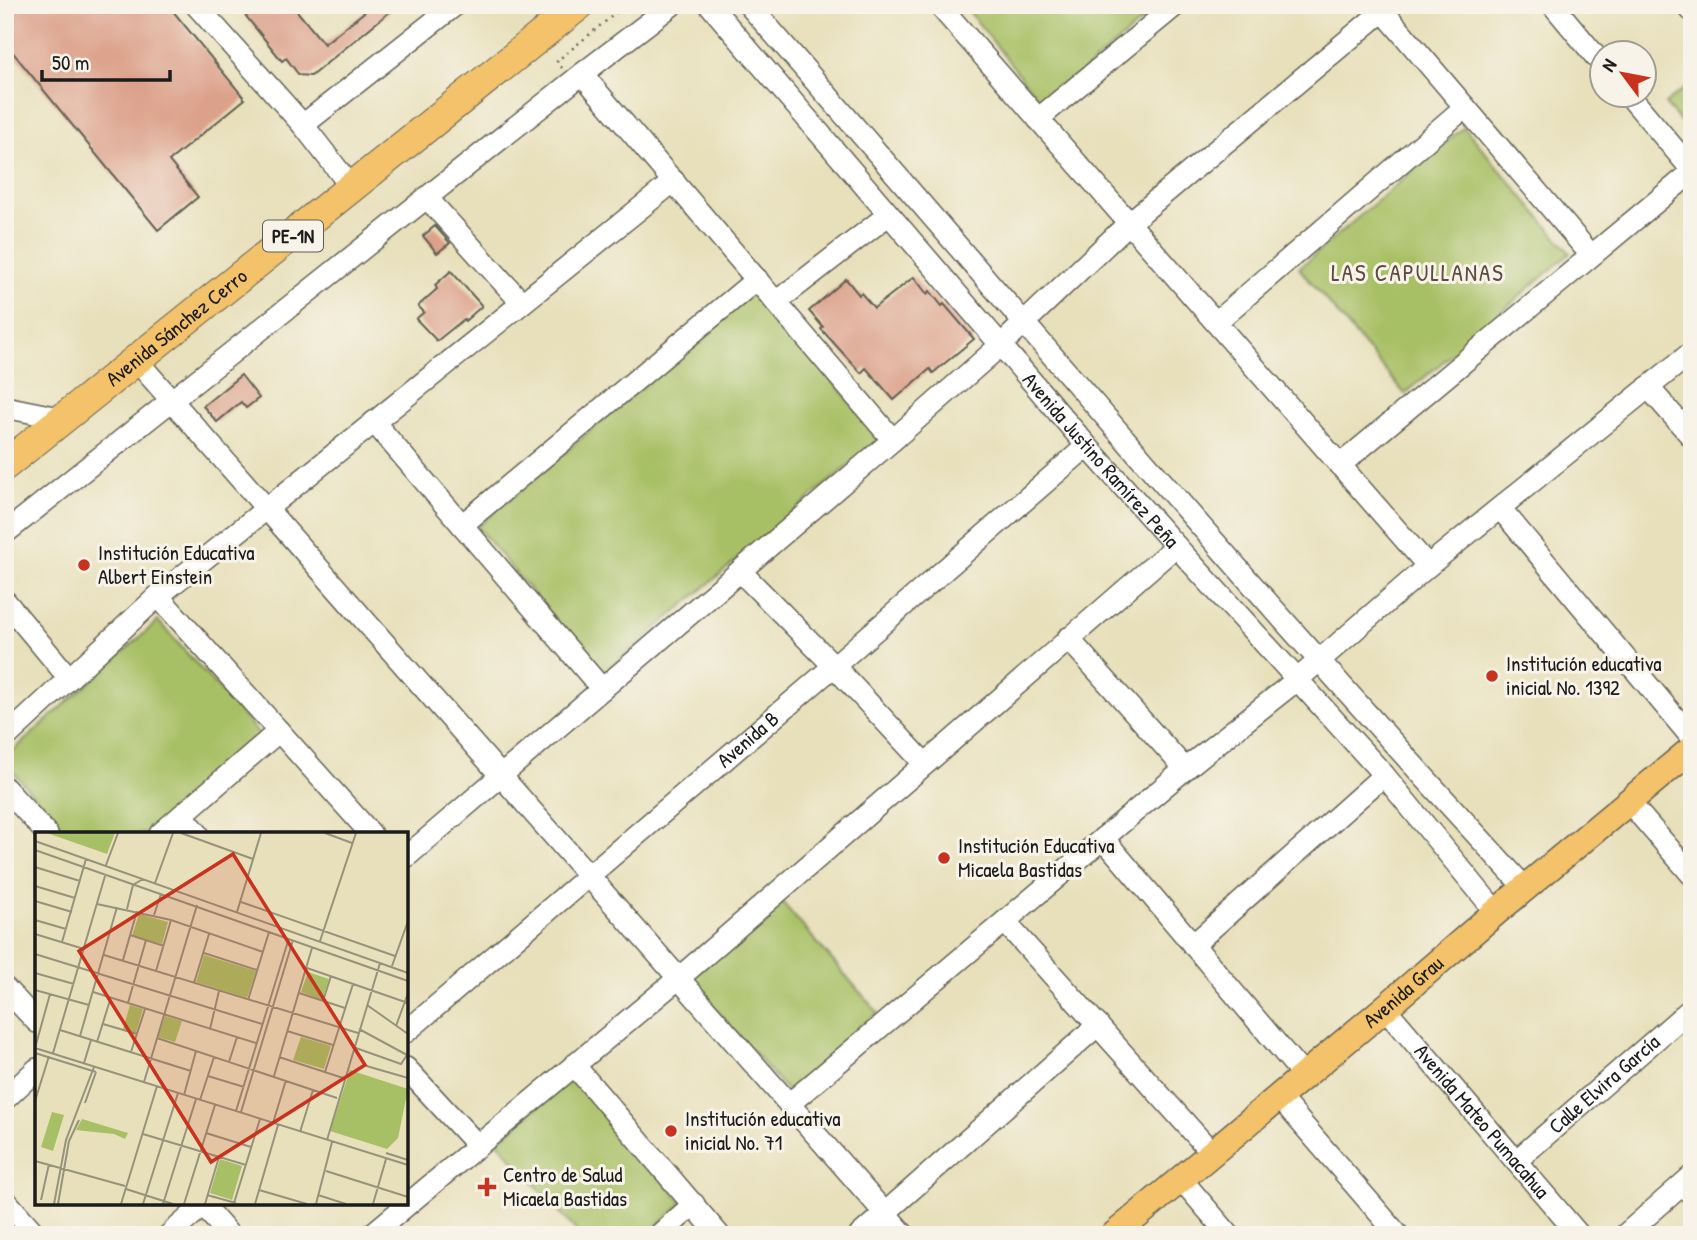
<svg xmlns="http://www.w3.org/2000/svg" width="1697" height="1240" viewBox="0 0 1697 1240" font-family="'Patrick Hand',sans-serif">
  <rect width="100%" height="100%" fill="#f7f3e8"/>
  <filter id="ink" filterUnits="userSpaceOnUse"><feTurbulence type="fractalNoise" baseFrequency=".0143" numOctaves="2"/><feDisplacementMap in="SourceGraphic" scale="14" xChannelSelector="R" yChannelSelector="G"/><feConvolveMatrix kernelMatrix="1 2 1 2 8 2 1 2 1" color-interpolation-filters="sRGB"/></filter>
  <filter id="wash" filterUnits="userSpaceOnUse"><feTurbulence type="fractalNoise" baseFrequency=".00686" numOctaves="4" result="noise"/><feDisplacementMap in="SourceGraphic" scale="28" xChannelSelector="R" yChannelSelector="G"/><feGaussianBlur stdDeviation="1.57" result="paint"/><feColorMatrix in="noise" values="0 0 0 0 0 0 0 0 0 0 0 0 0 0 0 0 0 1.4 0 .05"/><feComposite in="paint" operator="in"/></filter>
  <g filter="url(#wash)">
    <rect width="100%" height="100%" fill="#e8e0bb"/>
    <g fill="#a8c065" stroke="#626e40" stroke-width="2">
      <path d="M 964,5 L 1160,5 L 1044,106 Z"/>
      <path d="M 1692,82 L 1692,135 L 1665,104 Z"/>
      <path d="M 1464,127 L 1570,253 L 1405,394 L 1299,268 Z"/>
      <path d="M 756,290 L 881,438 L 601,675 L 477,527 Z"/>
      <path d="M 158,621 L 262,737 L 154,834 L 68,834 L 5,763 L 5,758 Z"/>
      <path d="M 781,901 L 878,1013 L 788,1092 L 690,979 Z"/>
      <path d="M 572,1078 L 683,1203 L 646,1235 L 580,1235 L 497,1141 Z"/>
    </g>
    <g id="blocks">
      <g fill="#dca18a">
        <path d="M 5,5 L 168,5 L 245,99 L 169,161 L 198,197 L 158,230 L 5,43 Z"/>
        <path d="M 237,5 L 292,5 L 324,44 L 373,5 L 398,5 L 311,76 L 299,75 L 286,58 L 282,61 Z"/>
        <path d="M 435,226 L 450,243 L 437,253 L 423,236 Z"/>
        <path d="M 451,271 L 482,306 L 465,321 L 464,319 L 437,341 L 416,319 L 424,312 L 418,306 L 437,289 L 435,285 Z"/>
        <path d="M 914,277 L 927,294 L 930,291 L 942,306 L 944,304 L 974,339 L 933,373 L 930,369 L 894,400 L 866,368 L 861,373 L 821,329 L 823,327 L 809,311 L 846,279 L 859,295 L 861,293 L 874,308 Z"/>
        <path d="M 241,375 L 259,398 L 246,408 L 241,402 L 217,422 L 203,406 Z"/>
      </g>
    </g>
  </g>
  <g filter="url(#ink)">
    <use href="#blocks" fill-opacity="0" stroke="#636154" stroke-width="2"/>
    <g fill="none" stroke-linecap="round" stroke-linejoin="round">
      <defs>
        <g id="minor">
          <path d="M 196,5 L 303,125 L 352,188"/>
          <path id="s1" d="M 710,5 L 1087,446 L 1176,546 L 1384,775 L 1496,912"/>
          <path d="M 749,5 C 939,223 1126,444 1319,660 C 1387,737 1456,812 1525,888"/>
          <path d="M 939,5 L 1428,566"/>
          <path d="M 1378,5 L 1591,255"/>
          <path d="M 1553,5 L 1602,64"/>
          <path d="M 1691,10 L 1692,9"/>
          <path d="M 582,74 L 893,440"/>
          <path d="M 1628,94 L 1692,170"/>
          <path d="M 1038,119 L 1176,5"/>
          <path d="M 303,125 L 455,5"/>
          <path d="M 427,198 L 522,303"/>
          <path d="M 776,302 L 888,215"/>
          <path d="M 1216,322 L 1465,107"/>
          <path d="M 137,361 L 904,1235"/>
          <path d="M 1648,387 L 1692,437"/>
          <path d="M 5,407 L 64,419"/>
          <path d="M 374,422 L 602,689"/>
          <path d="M 1340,465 L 1692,172"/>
          <path d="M 1500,508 L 1692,738"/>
          <path d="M 462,525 L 757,279"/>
          <path d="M 5,533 L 582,74 L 672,5"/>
          <path d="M 740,571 L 834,666 L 924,763"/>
          <path d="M 158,596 L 371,834"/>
          <path d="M 5,601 L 69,678"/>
          <path d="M 1068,638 L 1185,769"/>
          <path d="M 5,738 L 158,596 L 674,181"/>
          <path d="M 5,788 L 47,834"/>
          <path d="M 1629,802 L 1692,875"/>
          <path d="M 182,815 L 198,834"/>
          <path d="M 160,834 L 279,731"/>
          <path d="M 1103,838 L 1304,1076"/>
          <path d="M 406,857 L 893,440 L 1002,344 L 1129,223 L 1390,5"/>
          <path d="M 1005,922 L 1212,1153"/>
          <path d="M 1193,945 L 1384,775"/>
          <path d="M 5,988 L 37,1022"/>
          <path id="s2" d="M 1385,1008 L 1579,1235"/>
          <path id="s3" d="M 406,1032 L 834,666 L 1087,446"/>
          <path d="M 574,1065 L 719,1235"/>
          <path d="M 406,1068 L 478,1146"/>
          <path d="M 1279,1097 L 1398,1235"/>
          <path d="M 5,1099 L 37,1069"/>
          <path d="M 789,1104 L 1185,769 L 1298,679 L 1428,566 L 1692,352"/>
          <path id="s4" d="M 1516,1161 L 1692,1008"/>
          <path d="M 1181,1179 L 1229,1235"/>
          <path d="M 5,1200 L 36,1235"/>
          <path d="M 201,1203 L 229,1235"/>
          <path d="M 169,1235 L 206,1203"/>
          <path d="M 371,1235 L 679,978 L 1176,546"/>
          <path d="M 659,1235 L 694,1204"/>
          <path d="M 860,1235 L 1098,1025"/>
          <path d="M 1625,1235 L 1692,1176"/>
        </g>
        <g id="major">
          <path id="s5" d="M 1114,1235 L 1385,1008 L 1496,912 L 1692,749"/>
        </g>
        <g id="highway">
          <path id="s6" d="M 5,465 L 579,5"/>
        </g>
      </defs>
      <use href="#minor" stroke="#636154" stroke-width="24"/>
      <use href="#major" stroke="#636154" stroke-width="29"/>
      <use href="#highway" stroke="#636154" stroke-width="32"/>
      <g stroke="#636154" stroke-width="2.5" stroke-dasharray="2 5" stroke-linecap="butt">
        <path d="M 518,5 L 514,8 L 518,14 L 528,5"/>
        <path d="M 562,68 L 557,61 L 617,12 L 611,5"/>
      </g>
      <use href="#minor" stroke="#fff" stroke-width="21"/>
      <use href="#major" stroke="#f3c26a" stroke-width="26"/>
      <use href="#highway" stroke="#f3c26a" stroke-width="30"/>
    </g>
  </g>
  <g fill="#c8321e" stroke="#f7f3e8" stroke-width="2.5">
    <circle cx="84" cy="565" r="7"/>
    <circle cx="1492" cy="676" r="7"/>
    <circle cx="944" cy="858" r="7"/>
    <circle cx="671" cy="1131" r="7"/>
    <path d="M483.5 1176.5h7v7h7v7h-7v7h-7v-7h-7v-7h7z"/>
  </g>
  <g text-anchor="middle" stroke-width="6" stroke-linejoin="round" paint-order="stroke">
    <rect fill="#f7f3e8" stroke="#5e5c59" stroke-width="2" x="263" y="220.5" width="60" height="31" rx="5"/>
    <g font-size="19" font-weight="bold" fill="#1c1c1c">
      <text x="293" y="243">PE-1N</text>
    </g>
    <g font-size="21" fill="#1c1c1c" stroke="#f7f3e8">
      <text dy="7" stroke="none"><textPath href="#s6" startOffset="220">Avenida Sánchez Cerro</textPath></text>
      <text dy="7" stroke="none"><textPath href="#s1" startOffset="600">Avenida Justino Ramírez Peña</textPath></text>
      <text dy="7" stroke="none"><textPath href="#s3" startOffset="450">Avenida B</textPath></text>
      <text dy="7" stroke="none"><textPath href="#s5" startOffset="378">Avenida Grau</textPath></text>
      <text dy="7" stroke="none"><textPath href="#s4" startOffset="117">Calle Elvira García</textPath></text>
      <text dy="7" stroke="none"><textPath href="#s2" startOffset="149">Avenida Mateo Pumacahua</textPath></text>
    </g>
    <g font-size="21" fill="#1c1c1c" stroke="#f7f3e8" text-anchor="start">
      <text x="98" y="560">Institución Educativa<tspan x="98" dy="24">Albert Einstein</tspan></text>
      <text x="1506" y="671">Institución educativa<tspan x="1506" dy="24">inicial No. 1392</tspan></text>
      <text x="958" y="853">Institución Educativa<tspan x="958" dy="24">Micaela Bastidas</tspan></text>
      <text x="685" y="1126">Institución educativa<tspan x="685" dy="24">inicial No. 71</tspan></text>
      <text x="503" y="1182">Centro de Salud<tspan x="503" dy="24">Micaela Bastidas</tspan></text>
    </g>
    <g font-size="23" letter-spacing="2" fill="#5f4b42" stroke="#f7f3e8">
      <text x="1418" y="281">LAS CAPULLANAS</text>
    </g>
  </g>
  <g transform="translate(35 832)">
    <rect width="373" height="373" fill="#e8e0bb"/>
    <path d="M 12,1 L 80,1 L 72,22 ZM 104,82 L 133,90 L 127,112 L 97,104 ZM 169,123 L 221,139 L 212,166 L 161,150 ZM 273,140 L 294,147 L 287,168 L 266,160 ZM 95,173 L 108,177 L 101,201 L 88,197 ZM 130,184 L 147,189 L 140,210 L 123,205 ZM 266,205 L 296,214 L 289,237 L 258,228 ZM 315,238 L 373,257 L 363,306 L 352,317 L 295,299 ZM 17,280 L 29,283 L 18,319 L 6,315 ZM 47,287 L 93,301 L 90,307 L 79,302 L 41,298 ZM 185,327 L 207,334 L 197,368 L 175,361 Z" fill="#a8c065"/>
    <path fill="none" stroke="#96927b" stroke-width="2" d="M 146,1 L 218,27M 290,1 L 317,11M 0,9 L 373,141M 0,18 L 373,149M 71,33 L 83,1M 0,35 L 45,49M 120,51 L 138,1M 0,54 L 40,66M 0,69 L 37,80M 206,70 L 360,124M 62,72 L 136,88 L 228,120M 92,77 L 98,53 L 108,47M 202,80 L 226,1M 119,83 L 126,62M 0,88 L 31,97M 0,102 L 49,117M 95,103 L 129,114M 285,109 L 321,1M 27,110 L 51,27M 169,121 L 222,138M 0,122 L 227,192M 69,123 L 323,201M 88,128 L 102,79M 357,134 L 373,89M 272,136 L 373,171M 121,139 L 136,88M 0,141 L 39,152M 159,151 L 174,102M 0,158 L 54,173M 58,160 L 221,211M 264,161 L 310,176M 213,168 L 234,100M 288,169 L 296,144M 93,171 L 111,108M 332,173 L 373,202M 68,192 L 102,202M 361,194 L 373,161M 175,197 L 184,159M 324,197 L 372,223M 25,198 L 156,239M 252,199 L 298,213M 45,204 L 82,75M 122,206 L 302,266M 62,210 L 76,165M 318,215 L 366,232 L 372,223M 0,216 L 15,162M 0,216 L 373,333M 96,220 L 110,177M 0,221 L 61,240M 18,221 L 70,44M 244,225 L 308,246M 194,230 L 202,205M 49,231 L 56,208M 328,233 L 373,246M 290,240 L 318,152M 173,244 L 209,255M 239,244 L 277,116M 109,250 L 162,73M 149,263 L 161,219M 165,268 L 179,225M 0,269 L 14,224M 50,271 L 61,240M 201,279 L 254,106M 206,280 L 258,108M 238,291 L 251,248M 265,300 L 278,258M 171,301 L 216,315M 108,302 L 211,333M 292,308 L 345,131M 351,321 L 373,328M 0,329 L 90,354M 291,339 L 373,365M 91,357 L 138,372M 224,358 L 272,372M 172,363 L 201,371M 283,363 L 311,372M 6,368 L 14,332M 199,371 L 225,287M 19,372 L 31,308 L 59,235M 23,372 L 34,309 L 44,288M 86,372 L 122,254M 108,372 L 143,261M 128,372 L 161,267M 149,372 L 180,273M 170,372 L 184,325M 220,372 L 243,293M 281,372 L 297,310M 338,372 L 351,327"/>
    <path fill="#c8321e" fill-opacity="0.15" stroke="#c8321e" stroke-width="3.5" d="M 198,22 L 330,233 L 176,330 L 44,119 Z"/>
    <rect width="373" height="373" fill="none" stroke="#1c1c1c" stroke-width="3.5"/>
  </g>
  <rect width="1697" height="1240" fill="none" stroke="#f7f3e8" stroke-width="28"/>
  <g transform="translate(1623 74) rotate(302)"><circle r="33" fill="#f7f3e8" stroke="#9f9d96" stroke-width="2"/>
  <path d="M0-5L12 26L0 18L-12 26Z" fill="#c8321e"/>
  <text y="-10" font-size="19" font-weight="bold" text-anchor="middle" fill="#1c1c1c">N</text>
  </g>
  <path d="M42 70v10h128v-10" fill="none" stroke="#1c1c1c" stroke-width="3.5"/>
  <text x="52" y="70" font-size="21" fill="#1c1c1c" stroke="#f7f3e8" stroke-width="5" paint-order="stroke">50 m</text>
</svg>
